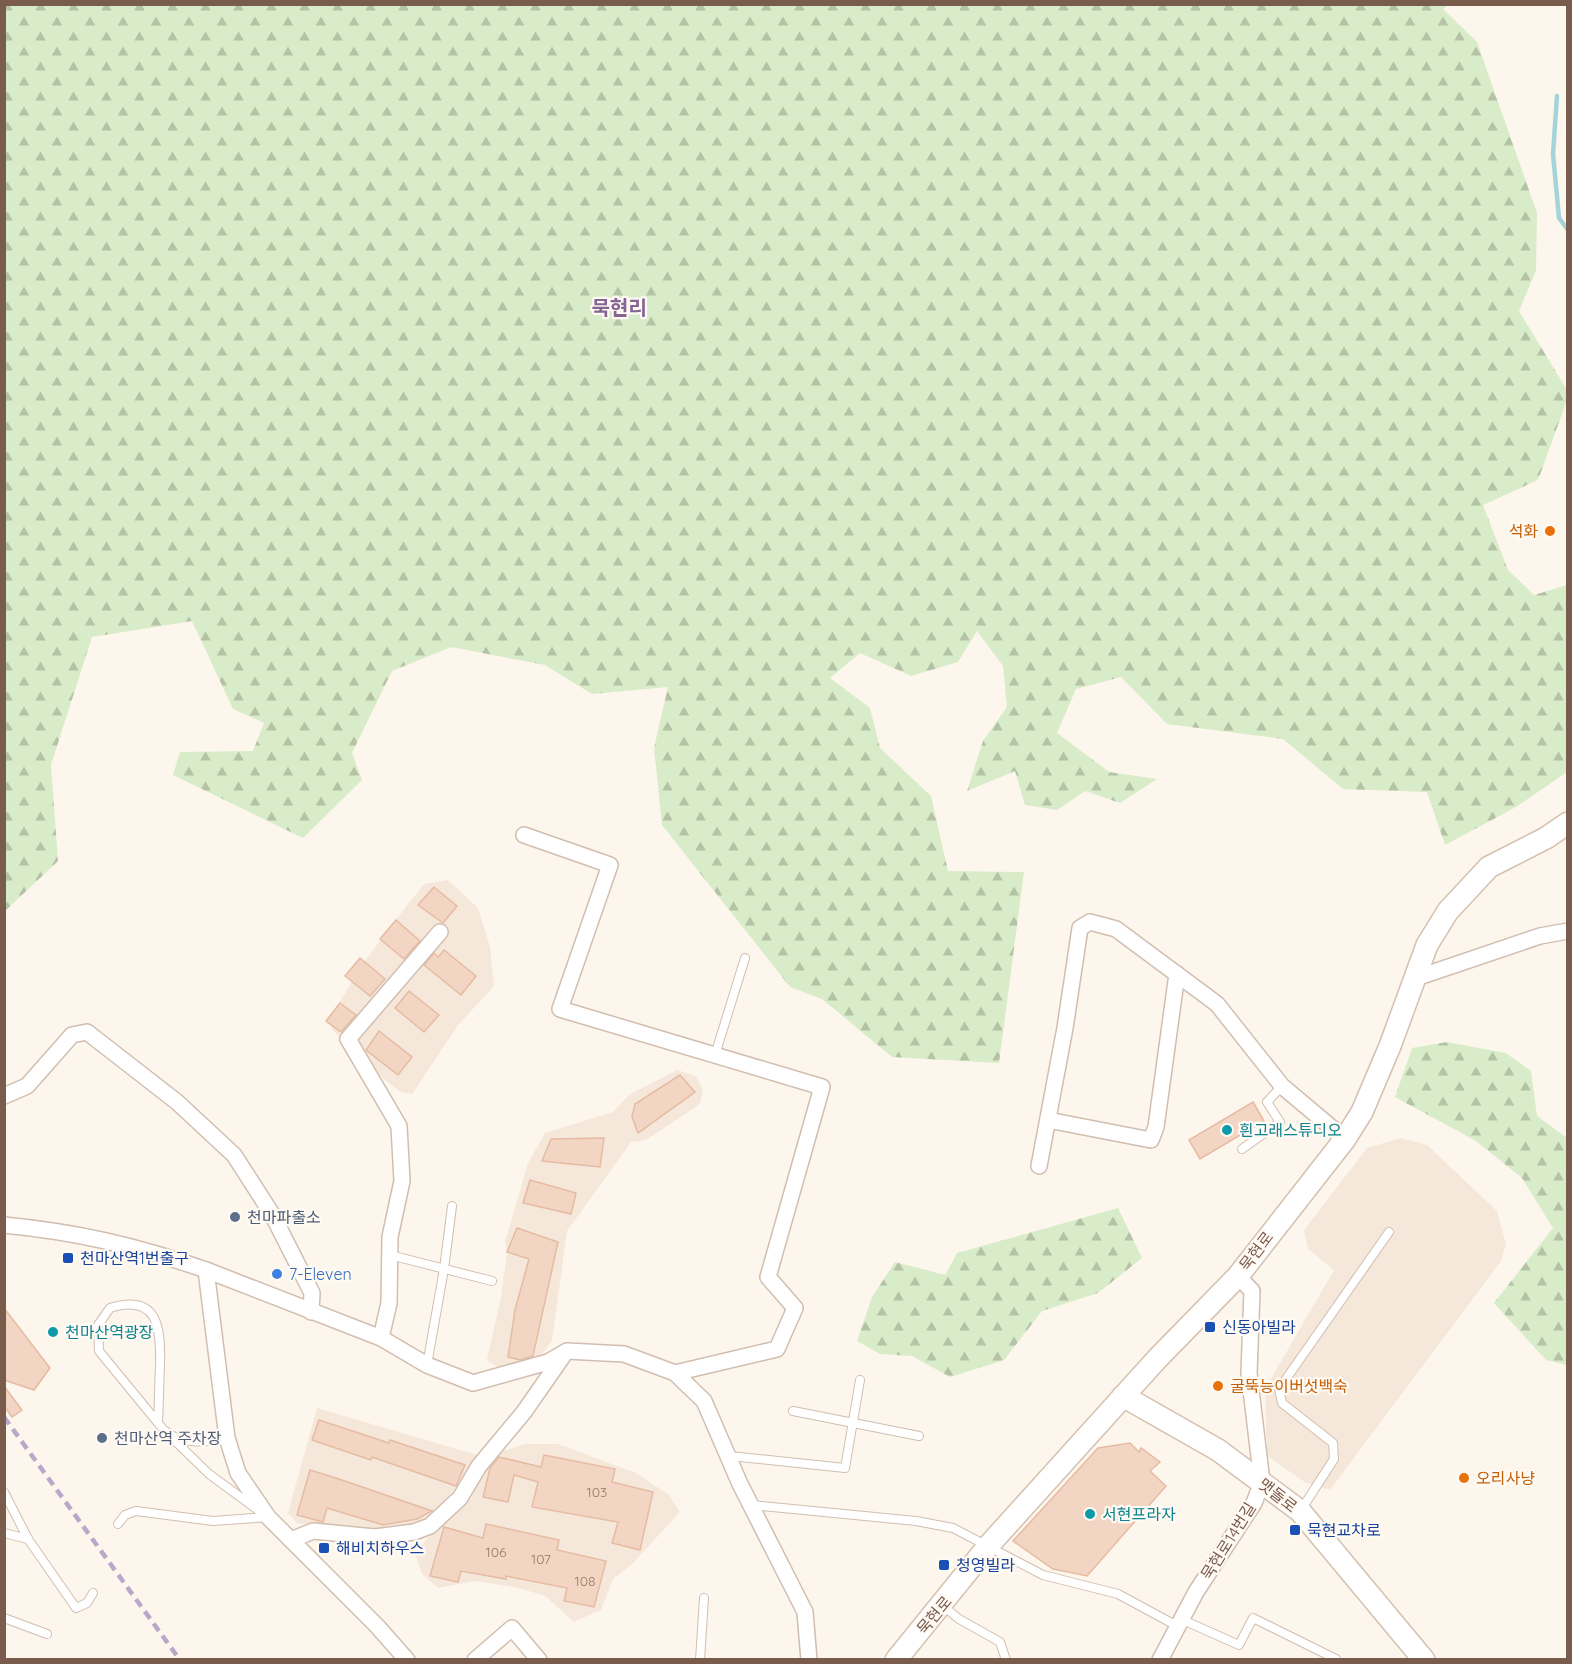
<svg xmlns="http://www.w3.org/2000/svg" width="1572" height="1664" viewBox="0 0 1572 1664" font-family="Quicksand,'Noto Sans KR',sans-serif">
  <defs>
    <pattern id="forest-firs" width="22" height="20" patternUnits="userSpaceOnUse" patternTransform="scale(1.5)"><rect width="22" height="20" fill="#d8ecc9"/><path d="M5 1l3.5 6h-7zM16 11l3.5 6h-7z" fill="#b4c2a5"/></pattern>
  </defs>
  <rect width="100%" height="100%" fill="#fdf6ec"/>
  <g fill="#f5e8da">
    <path d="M 448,880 L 478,908 L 490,947 L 494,986 L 458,1025 L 412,1094 L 401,1092 L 361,1061 L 331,1028 L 336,1008 L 365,961 L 398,917 L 424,884 Z"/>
    <path d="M 677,1070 L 696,1076 L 703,1091 L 700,1104 L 646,1140 L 631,1142 L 567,1231 L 552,1341 L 542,1354 L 503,1371 L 487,1360 L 501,1297 L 507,1252 L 505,1242 L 528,1163 L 545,1133 L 613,1112 L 629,1095 Z"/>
    <path d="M 1401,1138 L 1427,1145 L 1497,1211 L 1506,1244 L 1501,1261 L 1330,1490 L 1306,1483 L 1267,1456 L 1265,1389 L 1334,1270 L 1308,1249 L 1304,1230 L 1367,1148 Z"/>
    <path d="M 317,1408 L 477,1455 L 450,1495 L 425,1525 L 389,1534 L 297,1523 L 288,1513 Z"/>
    <path d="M 525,1444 L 558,1444 L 636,1473 L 669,1495 L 680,1512 L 632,1564 L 613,1579 L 601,1610 L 574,1622 L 545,1596 L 519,1588 L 475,1581 L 438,1588 L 422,1574 L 415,1554 L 437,1526 L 471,1499 L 488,1456 Z"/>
  </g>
  <g fill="url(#forest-firs)">
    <path d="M 1448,5 L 1443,9 L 1477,42 L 1537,213 L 1536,270 L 1519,311 L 1567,390 L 1567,400 L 1538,480 L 1483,505 L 1508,570 L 1534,595 L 1567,585 L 1567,772 L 1516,807 L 1445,845 L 1427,792 L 1343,789 L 1283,739 L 1167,724 L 1121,677 L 1076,689 L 1057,733 L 1109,772 L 1157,779 L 1120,803 L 1085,791 L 1057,810 L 1025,805 L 1015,771 L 967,791 L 983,741 L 1007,707 L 1003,666 L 977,631 L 958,662 L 911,676 L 860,653 L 830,678 L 870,708 L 880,748 L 931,796 L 948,871 L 1024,872 L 999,1063 L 892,1057 L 822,999 L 790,987 L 662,825 L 654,748 L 668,687 L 592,694 L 545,665 L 451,647 L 392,671 L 352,753 L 362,780 L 303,838 L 173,775 L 180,752 L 253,751 L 264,723 L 233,709 L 192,621 L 92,637 L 51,765 L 58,861 L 5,911 L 5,5 Z"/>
    <path d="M 1447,1042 L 1506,1053 L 1531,1071 L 1537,1116 L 1567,1138 L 1567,1365 L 1546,1360 L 1494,1303 L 1553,1228 L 1522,1178 L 1476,1141 L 1395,1097 L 1412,1048 Z"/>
    <path d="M 1118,1208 L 1142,1258 L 1098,1293 L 1042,1311 L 1004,1360 L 950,1377 L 912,1356 L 880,1354 L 857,1341 L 872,1297 L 895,1262 L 945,1275 L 957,1253 Z"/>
  </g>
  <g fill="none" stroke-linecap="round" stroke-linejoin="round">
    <path stroke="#a5d3da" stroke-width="4.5" d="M 1557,96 L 1553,154 L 1559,218 L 1568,230"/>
  </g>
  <g fill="#f3d5c3" stroke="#e6bba3" stroke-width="1.5">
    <path d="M 434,887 L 457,906 L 443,923 L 418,905 Z"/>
    <path d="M 396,920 L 420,941 L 404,959 L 380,939 Z"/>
    <path d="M 444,950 L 476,976 L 461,995 L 424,965 L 434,953 L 438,957 Z"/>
    <path d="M 360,958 L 385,979 L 370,996 L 345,976 Z"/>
    <path d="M 409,991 L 439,1015 L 424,1032 L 395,1008 Z"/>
    <path d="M 340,1003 L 356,1015 L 341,1032 L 326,1021 Z"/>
    <path d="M 379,1031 L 412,1057 L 398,1075 L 366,1050 Z"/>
    <path d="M 680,1075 L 695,1092 L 638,1133 L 632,1117 L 635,1104 Z"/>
    <path d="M 1253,1102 L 1264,1121 L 1200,1159 L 1189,1140 Z"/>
    <path d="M 604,1138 L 600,1167 L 542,1161 L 551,1139 Z"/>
    <path d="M 530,1180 L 576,1193 L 571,1214 L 523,1203 Z"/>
    <path d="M 517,1228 L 558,1242 L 533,1356 L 520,1360 L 508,1357 L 515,1310 L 529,1259 L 507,1252 Z"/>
    <path d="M 4,1308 L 50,1368 L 34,1390 L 4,1380 Z"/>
    <path d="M 4,1386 L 22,1410 L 12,1417 L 4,1406 Z"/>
    <path d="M 319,1420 L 389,1443 L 390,1440 L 465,1465 L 456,1486 L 372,1457 L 371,1460 L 312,1440 Z"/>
    <path d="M 1130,1443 L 1139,1452 L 1141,1448 L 1160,1462 L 1150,1471 L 1166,1486 L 1087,1576 L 1053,1569 L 1013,1541 L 1098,1448 Z"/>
    <path d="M 544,1455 L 615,1469 L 612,1482 L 653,1492 L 640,1550 L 612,1543 L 618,1522 L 532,1507 L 538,1482 L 514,1475 L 508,1502 L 483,1497 L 490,1468 L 499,1457 L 541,1467 Z"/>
    <path d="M 310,1470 L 336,1478 L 432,1511 L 417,1519 L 383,1525 L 327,1508 L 323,1522 L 297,1515 Z"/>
    <path d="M 486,1524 L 559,1540 L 557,1550 L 606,1561 L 594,1607 L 564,1601 L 567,1588 L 506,1576 L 506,1579 L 461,1571 L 458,1582 L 430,1576 L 444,1527 L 483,1538 Z"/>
  </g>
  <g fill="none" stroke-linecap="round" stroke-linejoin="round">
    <defs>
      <g id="lane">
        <path d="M 715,1055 L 745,958"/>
        <path d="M 1242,1149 L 1280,1122 L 1267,1102 L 1282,1086"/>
        <path d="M 390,1255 L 492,1281"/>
        <path d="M 427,1365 L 444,1269 L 452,1206"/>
        <path d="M 793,1411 L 919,1436"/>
        <path d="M 158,1422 C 159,1404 159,1385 160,1366 C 161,1329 159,1293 110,1308 L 98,1325 L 99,1351 L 163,1429 C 179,1445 207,1443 227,1438"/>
        <path d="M 171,1437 L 209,1474 L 258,1510"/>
        <path d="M 730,1456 L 845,1468 L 860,1380"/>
        <path d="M 4,1492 L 28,1539 L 76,1608 L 87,1603 L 93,1593"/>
        <path d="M 751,1505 L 916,1521 L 953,1528 L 1043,1575 L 1118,1594 L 1179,1627"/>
        <path d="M 1301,1510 L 1334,1459 L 1333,1443 L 1282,1403 L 1279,1389 L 1389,1232"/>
        <path d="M 118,1524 L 125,1515 L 136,1511 L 213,1521 L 268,1517"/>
        <path d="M 4,1533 L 28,1539"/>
        <path d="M 942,1605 L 959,1619 L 1000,1642 L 1006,1660"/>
        <path d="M 4,1618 L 47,1634"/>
        <path d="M 1183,1620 L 1239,1645 L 1253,1618 L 1336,1659"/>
        <path d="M 700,1660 L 704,1598"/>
      </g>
      <g id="street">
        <path d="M 524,835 L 610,865 L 560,1009 L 822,1087 L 768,1277 L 795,1308 L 777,1349 L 675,1373"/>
        <path d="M 1416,978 L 1540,936 L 1568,931"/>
        <path d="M 4,1096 L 27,1086 L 72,1035 L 87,1032 L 177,1102 L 234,1155 L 272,1214 L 312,1293 L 311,1312"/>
        <path d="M 1048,1120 L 1151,1140 L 1156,1127 L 1177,974"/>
        <path d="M 1039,1166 L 1065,1028 L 1080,928 L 1090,922 L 1116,929 L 1217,1004 L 1282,1086 L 1345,1139"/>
        <path d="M 4,1225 C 77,1232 137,1246 206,1270 L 227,1438 L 238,1473 L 268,1517 L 377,1626 L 407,1660"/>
        <path d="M 206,1270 L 381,1338 L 427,1365 L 473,1383 L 548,1362 L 567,1351 L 624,1354 L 675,1373 L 704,1401 L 740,1484 L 805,1612 L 809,1660"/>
        <path d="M 381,1338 L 389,1303 L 390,1237 L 402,1181 L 399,1126 L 348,1039 L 440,932"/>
        <path d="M 291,1540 L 313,1531 L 375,1537 L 414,1532 L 430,1526 L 460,1498 L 479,1466 L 524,1412 L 563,1356"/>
        <path d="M 475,1660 L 512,1628 L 539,1660"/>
        <path d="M 1160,1660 L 1196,1592 L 1254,1503 L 1262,1482 L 1249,1373 L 1252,1291 L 1238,1276"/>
      </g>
      <g id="secondary">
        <path d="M 1123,1396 L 1218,1450 L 1300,1511 L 1424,1660"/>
        <path d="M 896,1660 L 989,1545 L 1157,1359 L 1238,1276 L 1345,1139 L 1362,1112 L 1390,1046 L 1427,945 L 1448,911 L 1489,867 L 1546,838 L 1568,823"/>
      </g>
    </defs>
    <use href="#lane" stroke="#d1beb0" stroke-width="10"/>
    <use href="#street" stroke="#d1beb0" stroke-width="18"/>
    <use href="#secondary" stroke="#d6c0b0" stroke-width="24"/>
    <use href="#lane" stroke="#fff" stroke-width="8"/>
    <use href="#street" stroke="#fff" stroke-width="15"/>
    <use href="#secondary" stroke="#fff" stroke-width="21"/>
    <path stroke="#b9a8c9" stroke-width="4.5" stroke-dasharray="9 6" stroke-linecap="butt" d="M 4,1417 L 180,1660"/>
  </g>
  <g fill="#e8710a" stroke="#fffaf3" stroke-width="2">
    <circle cx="1550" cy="531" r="6"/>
    <circle cx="1218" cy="1386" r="6"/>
    <circle cx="1464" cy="1478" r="6"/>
  </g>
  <g fill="#0f9aa8" stroke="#fffaf3" stroke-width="2">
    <circle cx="1227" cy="1130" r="6"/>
    <circle cx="53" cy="1332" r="6"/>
    <circle cx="1090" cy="1514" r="6"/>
  </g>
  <g fill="#5c6f8a" stroke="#fffaf3" stroke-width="2">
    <circle cx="235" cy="1217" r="6"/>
    <circle cx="102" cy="1438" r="6"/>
  </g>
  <g fill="#1a4fb4" stroke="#fffaf3" stroke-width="2">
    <rect x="62" y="1252" width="12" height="12" rx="3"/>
    <rect x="1204" y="1321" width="12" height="12" rx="3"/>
    <rect x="1289" y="1524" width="12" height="12" rx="3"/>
    <rect x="318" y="1542" width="12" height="12" rx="3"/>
    <rect x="938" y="1559" width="12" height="12" rx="3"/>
  </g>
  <circle fill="#3f7fe0" stroke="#fffaf3" stroke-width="2" cx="277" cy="1274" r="6"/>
  <g text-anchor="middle" stroke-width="4.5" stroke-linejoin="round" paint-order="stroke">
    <g font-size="14" fill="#987a6a">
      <text x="597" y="1497">103</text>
      <text x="496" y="1557">106</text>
      <text x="541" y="1564">107</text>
      <text x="585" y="1586">108</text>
    </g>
    <g font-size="16" fill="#c56008" stroke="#fffaf3" text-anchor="start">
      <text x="1538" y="537" text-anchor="end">석화</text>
      <text x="1230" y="1392">굴뚝능이버섯백숙</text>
      <text x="1476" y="1484">오리사냥</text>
    </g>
    <g font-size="16" fill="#0d838f" stroke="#fffaf3" text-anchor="start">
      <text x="1239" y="1136">흰고래스튜디오</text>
      <text x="65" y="1338">천마산역광장</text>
      <text x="1102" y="1520">서현프라자</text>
    </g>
    <g font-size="16" fill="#4e5e75" stroke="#fffaf3" text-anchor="start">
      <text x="247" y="1223">천마파출소</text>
      <text x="114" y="1444">천마산역 주차장</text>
    </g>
    <g font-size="16" fill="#7a5c4d" stroke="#fffaf3">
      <text transform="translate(1256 1251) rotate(-53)" y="6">묵현로</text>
      <text transform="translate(1278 1495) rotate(38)" y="6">맷돌로</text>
      <text transform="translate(1228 1541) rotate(-58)" y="6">묵현로14번길</text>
      <text transform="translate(934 1615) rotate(-50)" y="6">묵현로</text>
    </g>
    <g font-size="16" fill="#164399" stroke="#fffaf3" text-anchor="start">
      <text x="80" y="1264">천마산역1번출구</text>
      <text x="1222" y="1333">신동아빌라</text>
      <text x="1307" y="1536">묵현교차로</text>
      <text x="336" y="1554">해비치하우스</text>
      <text x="956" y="1571">청영빌라</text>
    </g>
    <g font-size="16" fill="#366cbe" stroke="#fffaf3" text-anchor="start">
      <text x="289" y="1280">7-Eleven</text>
    </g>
    <g font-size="20" font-weight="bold" fill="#846695" stroke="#fffaf3">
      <text x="619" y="315">묵현리</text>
    </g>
  </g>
  <rect width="1572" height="1664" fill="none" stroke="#7a5c4d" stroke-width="12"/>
</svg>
